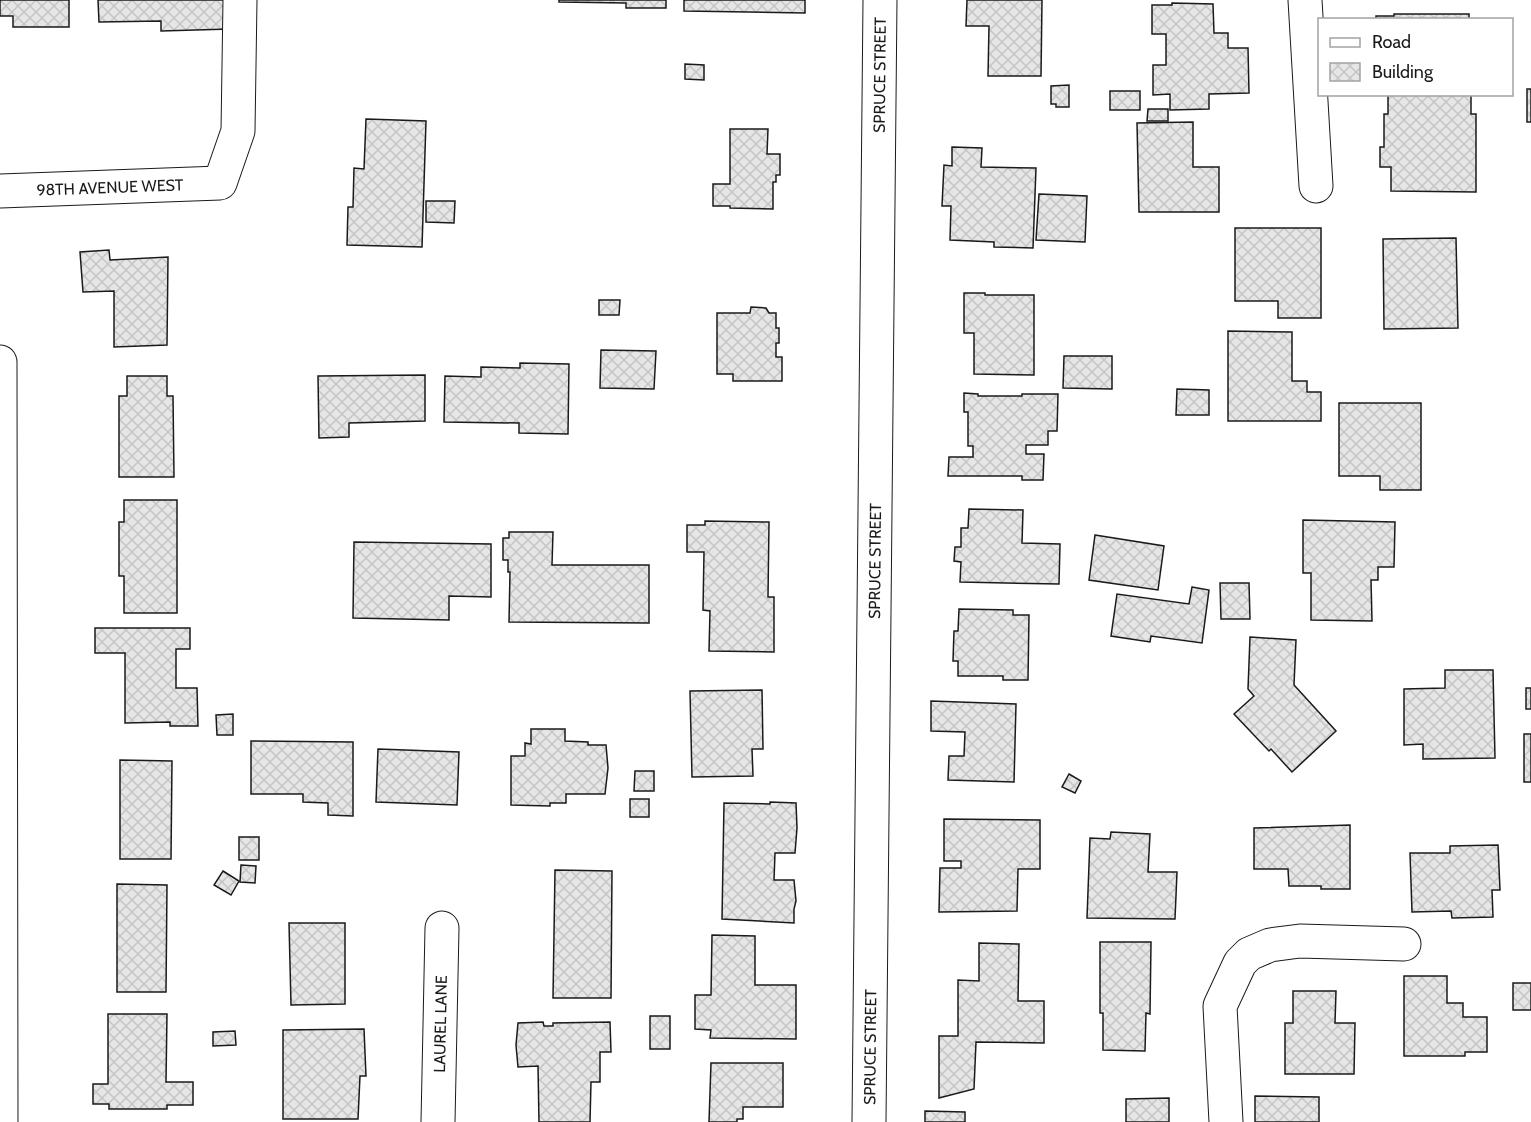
<svg xmlns="http://www.w3.org/2000/svg" width="1531" height="1122" viewBox="0 0 1531 1122" font-family="Cabin,sans-serif">
  <defs>
    <pattern id="building-cross-hatch" width="8" height="8" patternUnits="userSpaceOnUse" patternTransform="scale(1.5)"><rect width="8" height="8" fill="#e6e6e6"/><path d="M0 0l8 8M0 8l8-8" fill="none" stroke="#c5c5c5"/></pattern>
  </defs>
  <rect width="100%" height="100%" fill="#fff"/>
  <g fill="url(#building-cross-hatch)" stroke="#1a1a1a" stroke-width="1.5">
    <path d="M 0,0 L 69,0 L 69,27 L 13,27 L 13,16 L 0,16 Z"/>
    <path d="M 98,0 L 229,0 L 230,29 L 161,31 L 161,21 L 99,22 Z"/>
    <path d="M 559,0 L 666,0 L 666,8 L 626,8 L 626,3 L 559,2 Z"/>
    <path d="M 684,0 L 805,0 L 805,13 L 684,11 Z"/>
    <path d="M 967,0 L 1042,0 L 1041,76 L 988,76 L 989,26 L 966,26 Z"/>
    <path d="M 1172,3 L 1213,4 L 1214,33 L 1228,33 L 1228,48 L 1248,48 L 1249,93 L 1209,94 L 1209,109 L 1170,110 L 1170,94 L 1153,95 L 1153,65 L 1166,65 L 1166,34 L 1152,34 L 1152,5 L 1172,5 Z"/>
    <path d="M 1394,14 L 1469,14 L 1469,20 L 1376,20 L 1376,16 L 1394,16 Z"/>
    <path d="M 685,64 L 704,65 L 704,80 L 685,79 Z"/>
    <path d="M 1069,85 L 1069,107 L 1056,107 L 1056,104 L 1051,104 L 1051,86 Z"/>
    <rect x="1527" y="89" width="4" height="33"/>
    <rect x="1110" y="91" width="30" height="19"/>
    <path d="M 1388,94 L 1471,94 L 1471,114 L 1476,114 L 1476,192 L 1391,191 L 1391,167 L 1380,167 L 1380,147 L 1384,147 L 1384,114 L 1388,114 Z"/>
    <path d="M 1148,109 L 1168,109 L 1168,121 L 1147,121 Z"/>
    <path d="M 366,119 L 426,121 L 422,247 L 347,245 L 348,207 L 353,207 L 354,168 L 364,169 Z"/>
    <path d="M 1193,122 L 1193,167 L 1219,167 L 1219,212 L 1139,212 L 1137,123 Z"/>
    <path d="M 730,129 L 768,129 L 767,154 L 780,154 L 780,175 L 776,175 L 776,182 L 773,182 L 773,209 L 730,208 L 730,206 L 713,206 L 713,184 L 730,184 Z"/>
    <path d="M 952,147 L 982,148 L 981,167 L 1036,168 L 1033,248 L 994,247 L 994,242 L 950,240 L 951,206 L 942,206 L 944,165 L 952,166 Z"/>
    <path d="M 1039,194 L 1087,196 L 1085,242 L 1036,240 Z"/>
    <path d="M 426,201 L 455,201 L 454,223 L 426,222 Z"/>
    <path d="M 1235,228 L 1321,228 L 1321,318 L 1278,318 L 1278,301 L 1235,301 Z"/>
    <path d="M 1456,238 L 1458,328 L 1384,329 L 1383,239 Z"/>
    <path d="M 109,250 L 110,260 L 168,257 L 167,345 L 114,347 L 114,291 L 83,292 L 80,252 Z"/>
    <path d="M 964,293 L 985,293 L 985,295 L 1034,295 L 1034,375 L 974,374 L 974,333 L 964,333 Z"/>
    <path d="M 599,300 L 620,300 L 619,315 L 599,315 Z"/>
    <path d="M 751,307 L 766,308 L 769,313 L 776,313 L 776,328 L 779,328 L 779,343 L 776,343 L 776,357 L 782,357 L 782,381 L 733,381 L 733,374 L 717,374 L 717,313 L 750,313 Z"/>
    <path d="M 1228,331 L 1292,332 L 1292,381 L 1307,381 L 1307,392 L 1321,392 L 1321,421 L 1228,421 Z"/>
    <path d="M 601,350 L 656,351 L 654,389 L 600,388 Z"/>
    <path d="M 1064,356 L 1112,356 L 1112,389 L 1063,388 Z"/>
    <path d="M 520,363 L 569,364 L 568,434 L 519,433 L 519,423 L 444,422 L 445,376 L 481,377 L 481,367 L 520,368 Z"/>
    <path d="M 425,375 L 425,421 L 349,423 L 349,437 L 319,438 L 318,376 Z"/>
    <path d="M 127,376 L 167,376 L 167,396 L 173,396 L 174,477 L 119,477 L 119,396 L 127,396 Z"/>
    <path d="M 1177,389 L 1209,390 L 1209,415 L 1176,415 Z"/>
    <path d="M 964,393 L 978,394 L 978,396 L 1022,396 L 1022,394 L 1058,394 L 1057,431 L 1048,431 L 1048,445 L 1026,445 L 1026,454 L 1044,454 L 1043,480 L 1022,480 L 1022,476 L 948,476 L 949,457 L 973,457 L 973,446 L 968,446 L 968,412 L 964,412 Z"/>
    <path d="M 1339,403 L 1421,403 L 1421,490 L 1380,490 L 1380,476 L 1339,476 Z"/>
    <path d="M 124,500 L 177,500 L 177,613 L 124,613 L 124,576 L 119,576 L 119,522 L 124,522 Z"/>
    <path d="M 969,509 L 1023,510 L 1022,543 L 1060,544 L 1059,584 L 960,582 L 961,562 L 954,561 L 955,547 L 961,547 L 961,528 L 968,528 Z"/>
    <path d="M 1303,520 L 1395,522 L 1394,567 L 1378,567 L 1378,580 L 1371,580 L 1372,621 L 1311,620 L 1311,573 L 1303,573 Z"/>
    <path d="M 705,521 L 769,522 L 768,597 L 774,597 L 774,652 L 709,651 L 710,611 L 703,610 L 704,552 L 687,552 L 687,525 L 705,525 Z"/>
    <path d="M 509,532 L 553,532 L 552,565 L 649,565 L 649,623 L 509,622 L 510,572 L 508,572 L 508,560 L 503,560 L 503,538 L 509,538 Z"/>
    <path d="M 1095,535 L 1164,546 L 1158,590 L 1089,580 Z"/>
    <path d="M 354,542 L 491,544 L 491,597 L 449,596 L 449,620 L 353,618 Z"/>
    <path d="M 1220,583 L 1249,583 L 1250,619 L 1221,619 Z"/>
    <path d="M 1192,587 L 1209,590 L 1202,643 L 1151,636 L 1150,642 L 1111,636 L 1117,594 L 1189,604 Z"/>
    <path d="M 959,609 L 1013,610 L 1013,615 L 1029,615 L 1028,680 L 1003,680 L 1003,676 L 958,676 L 958,661 L 953,661 L 954,631 L 958,631 Z"/>
    <path d="M 95,628 L 190,628 L 190,649 L 176,649 L 176,688 L 197,688 L 198,726 L 170,726 L 170,722 L 125,723 L 125,653 L 95,653 Z"/>
    <path d="M 1250,637 L 1296,640 L 1294,685 L 1336,731 L 1292,772 L 1271,749 L 1269,751 L 1234,714 L 1254,696 L 1248,689 Z"/>
    <path d="M 1445,670 L 1493,670 L 1495,758 L 1423,759 L 1423,744 L 1404,745 L 1404,689 L 1445,688 Z"/>
    <rect x="1526" y="688" width="5" height="21"/>
    <path d="M 762,690 L 763,749 L 752,749 L 753,776 L 692,777 L 690,691 Z"/>
    <path d="M 931,701 L 1016,704 L 1014,782 L 948,780 L 949,756 L 964,756 L 965,732 L 931,731 Z"/>
    <path d="M 233,714 L 233,735 L 217,735 L 216,715 Z"/>
    <path d="M 531,729 L 565,729 L 565,741 L 588,742 L 588,745 L 606,745 L 608,768 L 605,794 L 566,794 L 566,803 L 550,803 L 550,806 L 511,805 L 511,756 L 525,756 L 525,743 L 531,744 Z"/>
    <rect x="1524" y="734" width="7" height="48"/>
    <path d="M 251,741 L 353,742 L 353,816 L 328,815 L 328,803 L 303,802 L 303,794 L 251,794 Z"/>
    <path d="M 378,749 L 459,752 L 457,805 L 376,802 Z"/>
    <path d="M 120,760 L 172,761 L 171,859 L 120,859 Z"/>
    <path d="M 635,771 L 654,771 L 654,791 L 634,791 Z"/>
    <path d="M 1069,774 L 1081,781 L 1075,793 L 1062,787 Z"/>
    <rect x="630" y="799" width="19" height="18"/>
    <path d="M 770,802 L 796,803 L 797,828 L 795,853 L 775,853 L 774,880 L 794,880 L 796,901 L 794,909 L 794,923 L 722,919 L 724,803 L 770,804 Z"/>
    <path d="M 944,819 L 1040,820 L 1040,869 L 1018,869 L 1017,911 L 939,912 L 940,868 L 961,868 L 961,861 L 944,861 Z"/>
    <path d="M 1350,825 L 1350,889 L 1321,889 L 1321,886 L 1289,886 L 1288,869 L 1254,869 L 1254,828 Z"/>
    <path d="M 1111,832 L 1150,834 L 1148,872 L 1177,872 L 1175,919 L 1087,918 L 1090,838 L 1110,839 Z"/>
    <rect x="239" y="837" width="20" height="23"/>
    <path d="M 1498,845 L 1500,890 L 1492,890 L 1493,917 L 1452,918 L 1451,911 L 1412,912 L 1410,853 L 1450,853 L 1450,846 Z"/>
    <path d="M 241,865 L 256,866 L 255,883 L 240,882 Z"/>
    <path d="M 555,870 L 612,871 L 611,998 L 553,998 Z"/>
    <path d="M 223,871 L 239,881 L 231,895 L 214,885 Z"/>
    <path d="M 117,884 L 167,885 L 166,992 L 117,992 Z"/>
    <path d="M 289,923 L 345,923 L 345,1004 L 291,1005 Z"/>
    <path d="M 712,935 L 755,936 L 755,985 L 796,985 L 796,1039 L 710,1038 L 711,1030 L 695,1029 L 695,995 L 711,995 Z"/>
    <path d="M 1100,942 L 1151,942 L 1150,1014 L 1146,1013 L 1145,1051 L 1103,1050 L 1103,1013 L 1100,1013 Z"/>
    <path d="M 979,943 L 1019,944 L 1018,1001 L 1044,1001 L 1044,1043 L 976,1042 L 974,1089 L 939,1098 L 939,1036 L 958,1036 L 958,980 L 979,981 Z"/>
    <path d="M 1404,976 L 1447,976 L 1447,1003 L 1463,1003 L 1463,1017 L 1487,1017 L 1487,1052 L 1465,1052 L 1465,1056 L 1404,1056 Z"/>
    <rect x="1513" y="983" width="18" height="27"/>
    <path d="M 1293,991 L 1336,991 L 1335,1023 L 1355,1023 L 1354,1074 L 1285,1074 L 1285,1023 L 1293,1023 Z"/>
    <path d="M 108,1014 L 167,1014 L 166,1082 L 193,1082 L 193,1105 L 167,1105 L 167,1109 L 109,1109 L 109,1104 L 93,1104 L 93,1084 L 108,1084 Z"/>
    <rect x="650" y="1016" width="20" height="33"/>
    <path d="M 543,1022 L 544,1026 L 553,1026 L 553,1023 L 610,1022 L 611,1052 L 600,1052 L 600,1082 L 591,1082 L 590,1122 L 539,1122 L 538,1066 L 518,1067 L 516,1045 L 518,1023 Z"/>
    <path d="M 364,1029 L 366,1076 L 360,1076 L 358,1119 L 283,1119 L 283,1030 Z"/>
    <path d="M 235,1031 L 236,1045 L 213,1046 L 213,1032 Z"/>
    <path d="M 711,1063 L 783,1063 L 783,1107 L 743,1107 L 743,1119 L 737,1119 L 737,1122 L 709,1122 Z"/>
    <path d="M 1255,1096 L 1319,1097 L 1319,1122 L 1255,1122 Z"/>
    <path d="M 1169,1098 L 1169,1122 L 1126,1122 L 1126,1099 Z"/>
    <path d="M 925,1111 L 965,1112 L 965,1122 L 925,1122 Z"/>
  </g>
  <g fill="none" stroke-linecap="round" stroke-linejoin="round">
    <defs>
      <g id="minor">
        <path d="M 1305,0 L 1316,186"/>
        <path id="s1" d="M 0,191 L 220,183 L 238,131 L 240,0"/>
        <path d="M 0,362 L 1,1122"/>
        <path id="s2" d="M 438,1122 L 442,928"/>
        <path id="s3" d="M 869,1122 L 880,0"/>
        <path d="M 1226,1122 L 1220,1006 L 1240,963 L 1249,954 L 1270,945 L 1300,941 L 1404,944"/>
      </g>
    </defs>
    <use href="#minor" stroke="#1a1a1a" stroke-width="35"/>
    <use href="#minor" stroke="#fff" stroke-width="33"/>
  </g>
  <g text-anchor="middle" stroke-width="4.5" stroke-linejoin="round" paint-order="stroke">
    <g font-size="16" fill="#1a1a1a" stroke="#fff">
      <text dy="6" stroke="none"><textPath href="#s3" startOffset="1047">SPRUCE STREET</textPath></text>
      <text dy="6" stroke="none"><textPath href="#s1" startOffset="110">98TH AVENUE WEST</textPath></text>
      <text dy="6" stroke="none"><textPath href="#s3" startOffset="561">SPRUCE STREET</textPath></text>
      <text dy="6" stroke="none"><textPath href="#s2" startOffset="98">LAUREL LANE</textPath></text>
      <text dy="6" stroke="none"><textPath href="#s3" startOffset="75">SPRUCE STREET</textPath></text>
    </g>
  </g>
  <rect x="1318" y="18" width="195" height="78" fill="#ffffff" stroke="#a3a3a3" stroke-width="1.5"/>
  <rect x="1330" y="38" width="30" height="9" fill="#ffffff" stroke="#a3a3a3" stroke-width="1.5"/>
  <text x="1372" y="48" font-size="18" fill="#1a1a1a">Road</text>
  <rect x="1330" y="63" width="30" height="18" fill="url(#building-cross-hatch)" stroke="#a3a3a3" stroke-width="1.5"/>
  <text x="1372" y="78" font-size="18" fill="#1a1a1a">Building</text>
</svg>
